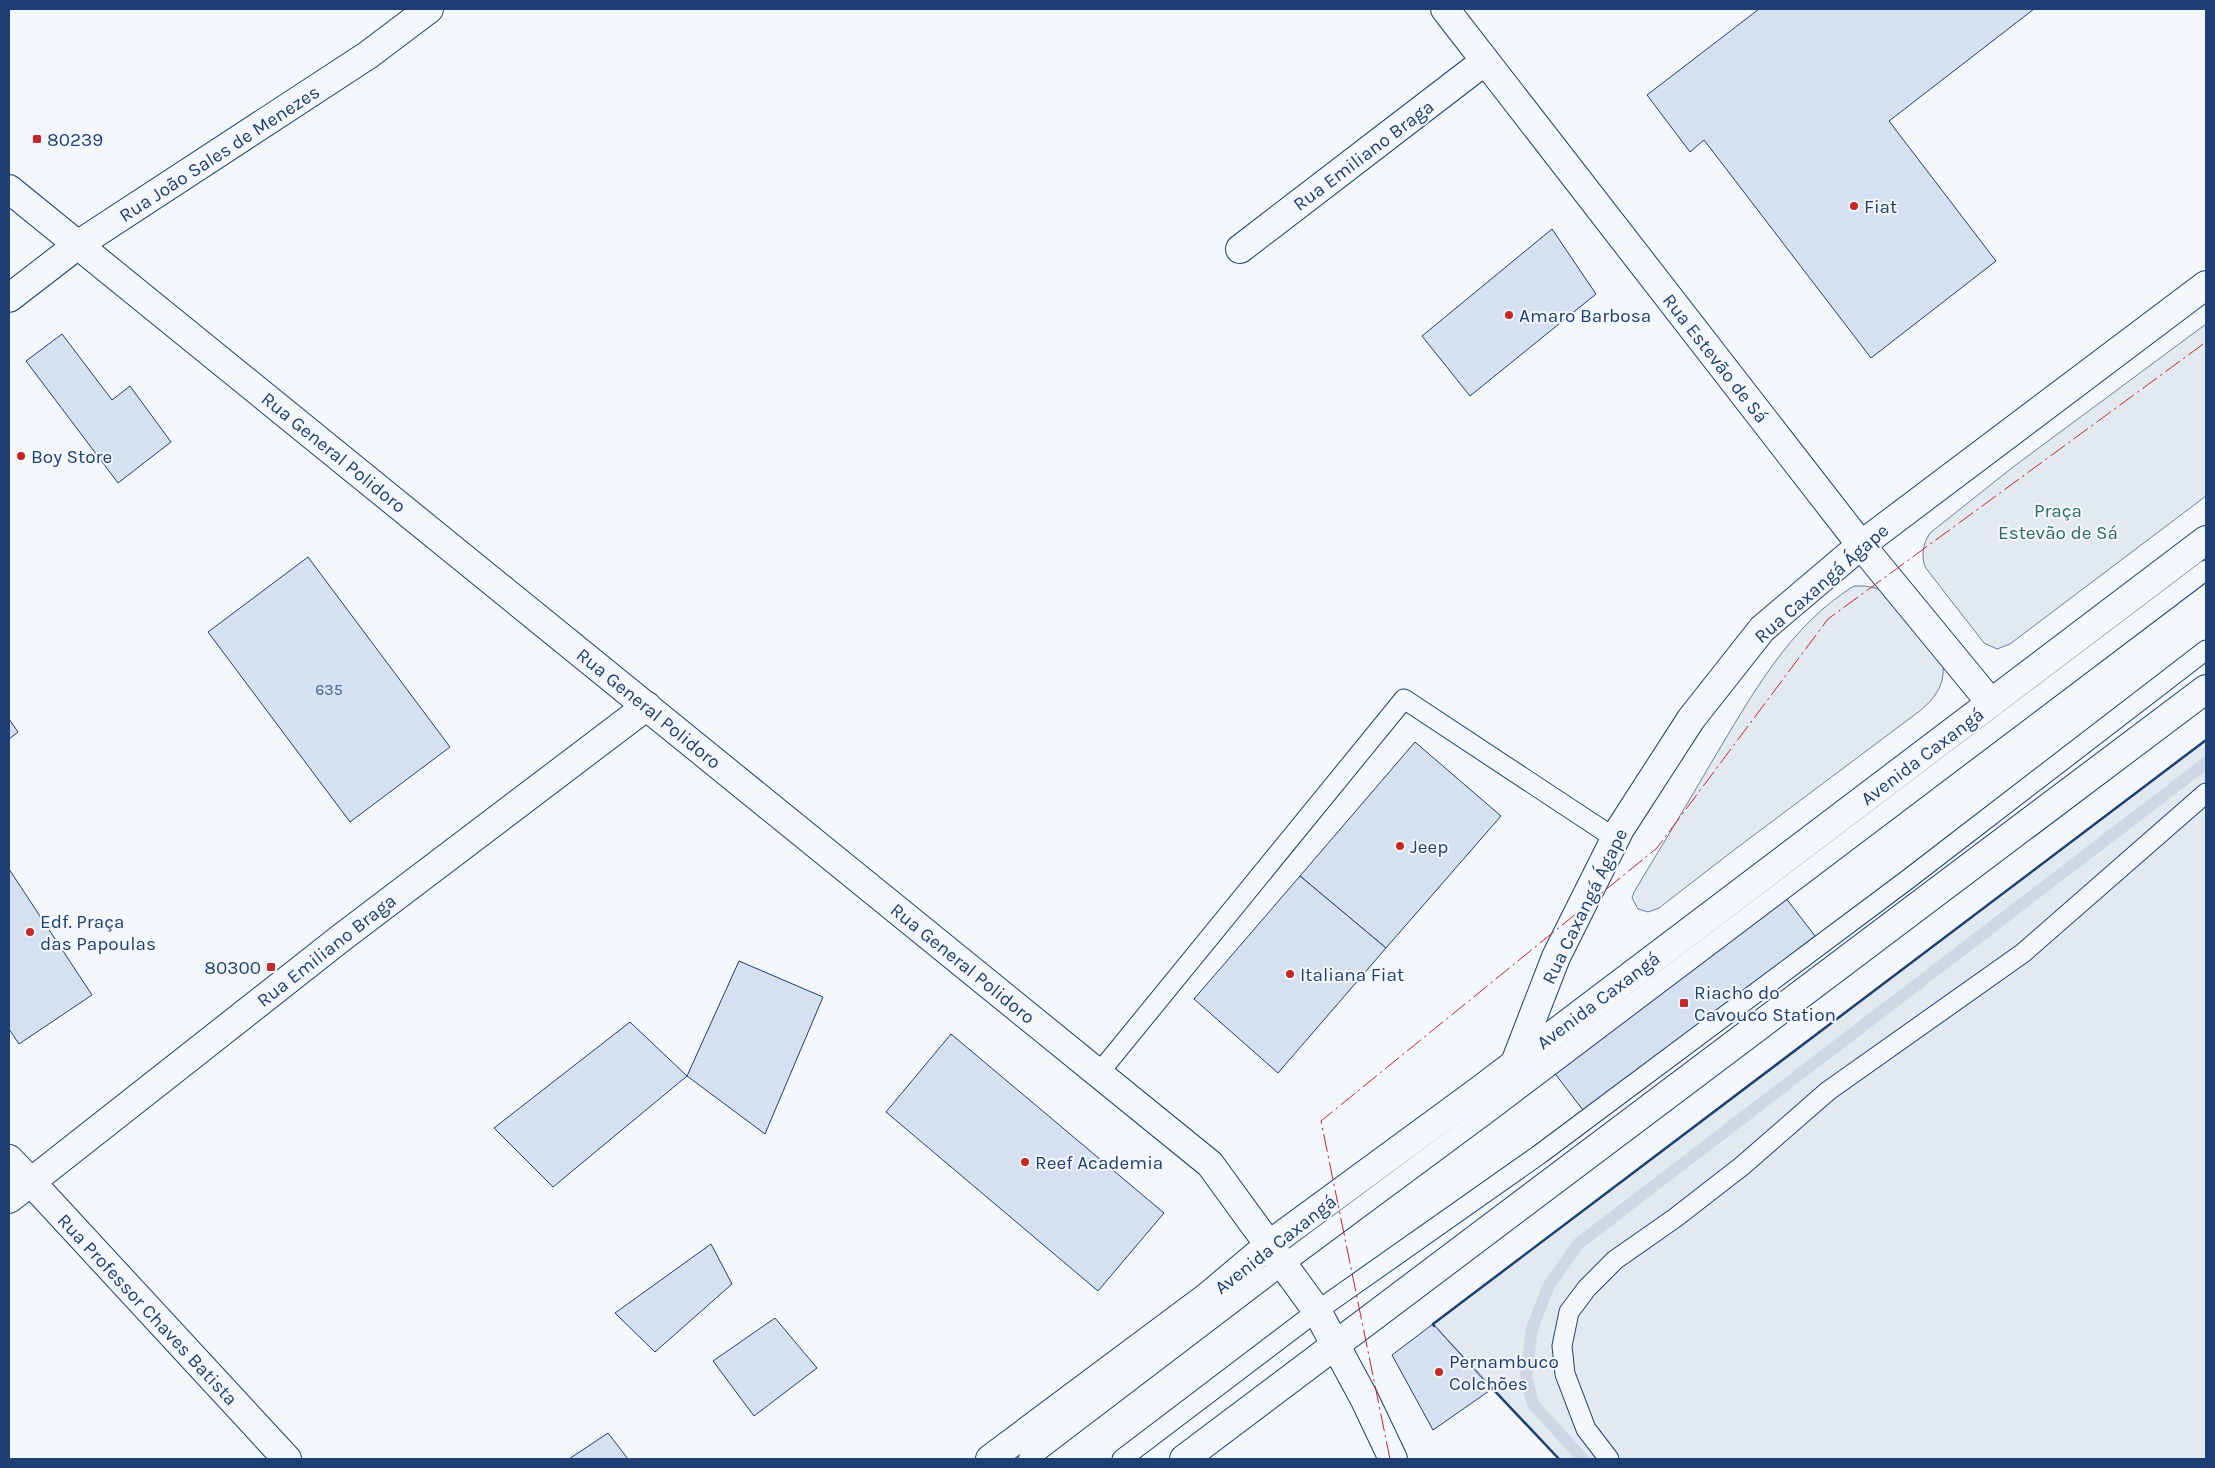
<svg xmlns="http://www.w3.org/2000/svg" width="2215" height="1468" viewBox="0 0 2215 1468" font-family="Karla,sans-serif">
  <rect width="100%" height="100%" fill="#f4f7fb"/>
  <g fill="#e3e9f0" stroke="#687fa3">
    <path d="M 2206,324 L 2206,496 L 2010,644 L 1997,649 L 1984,643 L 1925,567 C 1921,554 1923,544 1930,533 L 2013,467 Z"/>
    <path d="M 1854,586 L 1865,586 L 1881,589 L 1943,664 C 1945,684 1936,697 1921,710 L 1734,850 L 1659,908 L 1648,912 L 1638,909 L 1632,898 L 1634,892 C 1661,847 1688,803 1714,758 C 1752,695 1789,626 1854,586 Z"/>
    <path d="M 2206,740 L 2206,1459 L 1559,1459 L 1433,1324 Z"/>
  </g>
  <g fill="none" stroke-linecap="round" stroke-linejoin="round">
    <path stroke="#cfd7e4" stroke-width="12" d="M 1583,1459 L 1533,1404 L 1526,1376 L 1532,1329 L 1548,1287 L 1578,1244 L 2206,763"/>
  </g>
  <g fill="#d5e0f0" stroke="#1d3f73">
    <path d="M 1759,9 L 2034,9 L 1889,121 L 1996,261 L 1871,358 L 1704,140 L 1690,152 L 1647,95 Z"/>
    <path d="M 1552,229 L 1596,294 L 1470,396 L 1422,336 Z"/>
    <path d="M 62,334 L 112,400 L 130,386 L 171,442 L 118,483 L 26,361 Z"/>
    <path d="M 308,557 L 450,747 L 350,822 L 208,632 Z"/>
    <path d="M 9,719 L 18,732 L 9,739 Z"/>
    <path d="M 1415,742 L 1501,816 L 1386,948 L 1300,876 Z"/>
    <path d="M 9,869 L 92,995 L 19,1044 L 9,1029 Z"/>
    <path d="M 1300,876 L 1386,948 L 1278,1073 L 1194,999 Z"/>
    <path d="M 1782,893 L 1815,936 L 1586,1114 L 1553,1071 Z"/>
    <path d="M 739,961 L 823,997 L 765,1134 L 687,1076 Z"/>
    <path d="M 630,1022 L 687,1076 L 553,1187 L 494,1128 Z"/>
    <path d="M 951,1034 L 1164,1213 L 1098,1291 L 886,1112 Z"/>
    <path d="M 711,1244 L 732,1284 L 655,1352 L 615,1313 Z"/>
    <path d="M 775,1318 L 817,1368 L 754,1416 L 713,1361 Z"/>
    <path d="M 1433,1324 L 1492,1389 L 1433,1430 L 1392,1355 Z"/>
    <path d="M 608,1433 L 628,1459 L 569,1459 Z"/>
  </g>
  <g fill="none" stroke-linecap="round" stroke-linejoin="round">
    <defs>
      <g id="service">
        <path d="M 1099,1073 L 1404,699 L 1616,839"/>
        <path d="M 1028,1459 L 1284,1264 L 1493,1109 L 2206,570"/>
        <path d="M 1122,1459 L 1317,1311 L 1540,1154 L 1907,880 L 2206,650"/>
        <path d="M 1609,1459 L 1586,1429 L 1565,1374 L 1562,1346 L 1569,1312 L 1587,1288 L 1615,1260 L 1675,1218 L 1742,1166 L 1828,1091 L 2023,953 L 2206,793"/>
      </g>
      <g id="minor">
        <path d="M 1445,9 L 1861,545 L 1991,703"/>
        <path d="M 1240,249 L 1485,61"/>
        <path d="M 9,298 L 79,244 L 368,55 L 429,9"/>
        <path d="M 1515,1063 L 1556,957 L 1620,829 L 1691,719 L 1762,629 L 1861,545 L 2206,285"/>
        <path d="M 9,1159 L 31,1182 L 9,1199"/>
      </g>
      <g id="tertiary">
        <path d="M 9,189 L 1210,1164 L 1317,1311 L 1364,1398 L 1393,1459"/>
        <path d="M 287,1459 L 31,1182 L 341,938 L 647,706"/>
      </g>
      <g id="primary">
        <path d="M 990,1459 L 1207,1297 L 1270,1244 L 1480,1090 L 2206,540"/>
        <path d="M 1184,1459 L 2206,689"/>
      </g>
    </defs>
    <use href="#service" stroke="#1d3f73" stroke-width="21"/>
    <use href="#minor" stroke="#1d3f73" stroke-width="30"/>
    <use href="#tertiary" stroke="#1d3f73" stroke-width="30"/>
    <use href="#primary" stroke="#1d3f73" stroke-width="30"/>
    <use href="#service" stroke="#f4f7fb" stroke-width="19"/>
    <use href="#minor" stroke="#f4f7fb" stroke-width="28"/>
    <use href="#tertiary" stroke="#f4f7fb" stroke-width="28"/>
    <use href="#primary" stroke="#f4f7fb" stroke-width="28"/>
    <g stroke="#1d3f73" stroke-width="2.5">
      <path d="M 1434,1326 L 1433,1324 L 2206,740"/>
      <path d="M 1491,1387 L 1559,1459"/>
    </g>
    <path stroke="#c62828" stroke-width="1" stroke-dasharray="18 4 2.5 4" stroke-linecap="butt" d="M 1390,1459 L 1321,1121 L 1657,848 L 1828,619 L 2206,342"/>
  </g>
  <g fill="#c62828" stroke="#f4f7fb" stroke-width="2">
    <rect x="32" y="134" width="10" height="10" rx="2.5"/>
    <circle cx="1854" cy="206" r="5"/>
    <circle cx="1509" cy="315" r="5"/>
    <circle cx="21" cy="456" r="5"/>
    <circle cx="1400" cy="846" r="5"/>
    <circle cx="30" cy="932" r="5"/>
    <rect x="266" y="962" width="10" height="10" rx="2.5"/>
    <circle cx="1290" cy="974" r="5"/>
    <rect x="1679" y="998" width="10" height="10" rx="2.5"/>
    <circle cx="1025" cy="1162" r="5"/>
    <circle cx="1439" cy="1372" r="5"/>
  </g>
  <g text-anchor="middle" stroke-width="4" stroke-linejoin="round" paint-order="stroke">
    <g font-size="16" fill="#4b6792">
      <text x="329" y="695">635</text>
    </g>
    <g font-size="19" fill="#1d3f73" stroke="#f4f7fb" text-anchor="start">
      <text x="47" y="146">80239</text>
      <text x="1864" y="213">Fiat</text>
      <text x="1519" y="322">Amaro Barbosa</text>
      <text x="31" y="463">Boy Store</text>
      <text x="1410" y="853">Jeep</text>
      <text x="40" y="928">Edf. Praça<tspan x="40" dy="22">das Papoulas</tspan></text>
      <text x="261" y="974" text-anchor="end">80300</text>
      <text x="1300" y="981">Italiana Fiat</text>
      <text x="1694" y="999">Riacho do<tspan x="1694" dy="22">Cavouco Station</tspan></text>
      <text x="1035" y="1169">Reef Academia</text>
      <text x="1449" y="1368">Pernambuco<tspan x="1449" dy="22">Colchões</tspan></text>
    </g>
    <g font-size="19" fill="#1d3f73" stroke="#f4f7fb">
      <text transform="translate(219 153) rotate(-33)" y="7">Rua João Sales de Menezes</text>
      <text transform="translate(1363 155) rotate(-37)" y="7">Rua Emiliano Braga</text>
      <text transform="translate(1716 358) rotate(52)" y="7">Rua Estevão de Sá</text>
      <text transform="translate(334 452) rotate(39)" y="7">Rua General Polidoro</text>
      <text transform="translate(1821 583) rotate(-41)" y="7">Rua Caxangá Ágape</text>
      <text transform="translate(649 708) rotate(39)" y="7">Rua General Polidoro</text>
      <text transform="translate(1922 756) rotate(-37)" y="7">Avenida Caxangá</text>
      <text transform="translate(1584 906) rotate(-64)" y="7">Rua Caxangá Ágape</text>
      <text transform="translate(326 950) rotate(-38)" y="7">Rua Emiliano Braga</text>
      <text transform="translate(963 963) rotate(39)" y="7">Rua General Polidoro</text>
      <text transform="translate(1598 1000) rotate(-37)" y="7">Avenida Caxangá</text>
      <text transform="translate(1275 1244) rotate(-38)" y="7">Avenida Caxangá</text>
      <text transform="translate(148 1309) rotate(47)" y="7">Rua Professor Chaves Batista</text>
    </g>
    <g font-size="19" fill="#2c6c60" stroke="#f4f7fb">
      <text x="2058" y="517">Praça<tspan x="2058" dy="22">Estevão de Sá</tspan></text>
    </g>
  </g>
  <rect width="2215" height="1468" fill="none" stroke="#1d3f73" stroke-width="20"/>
</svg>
